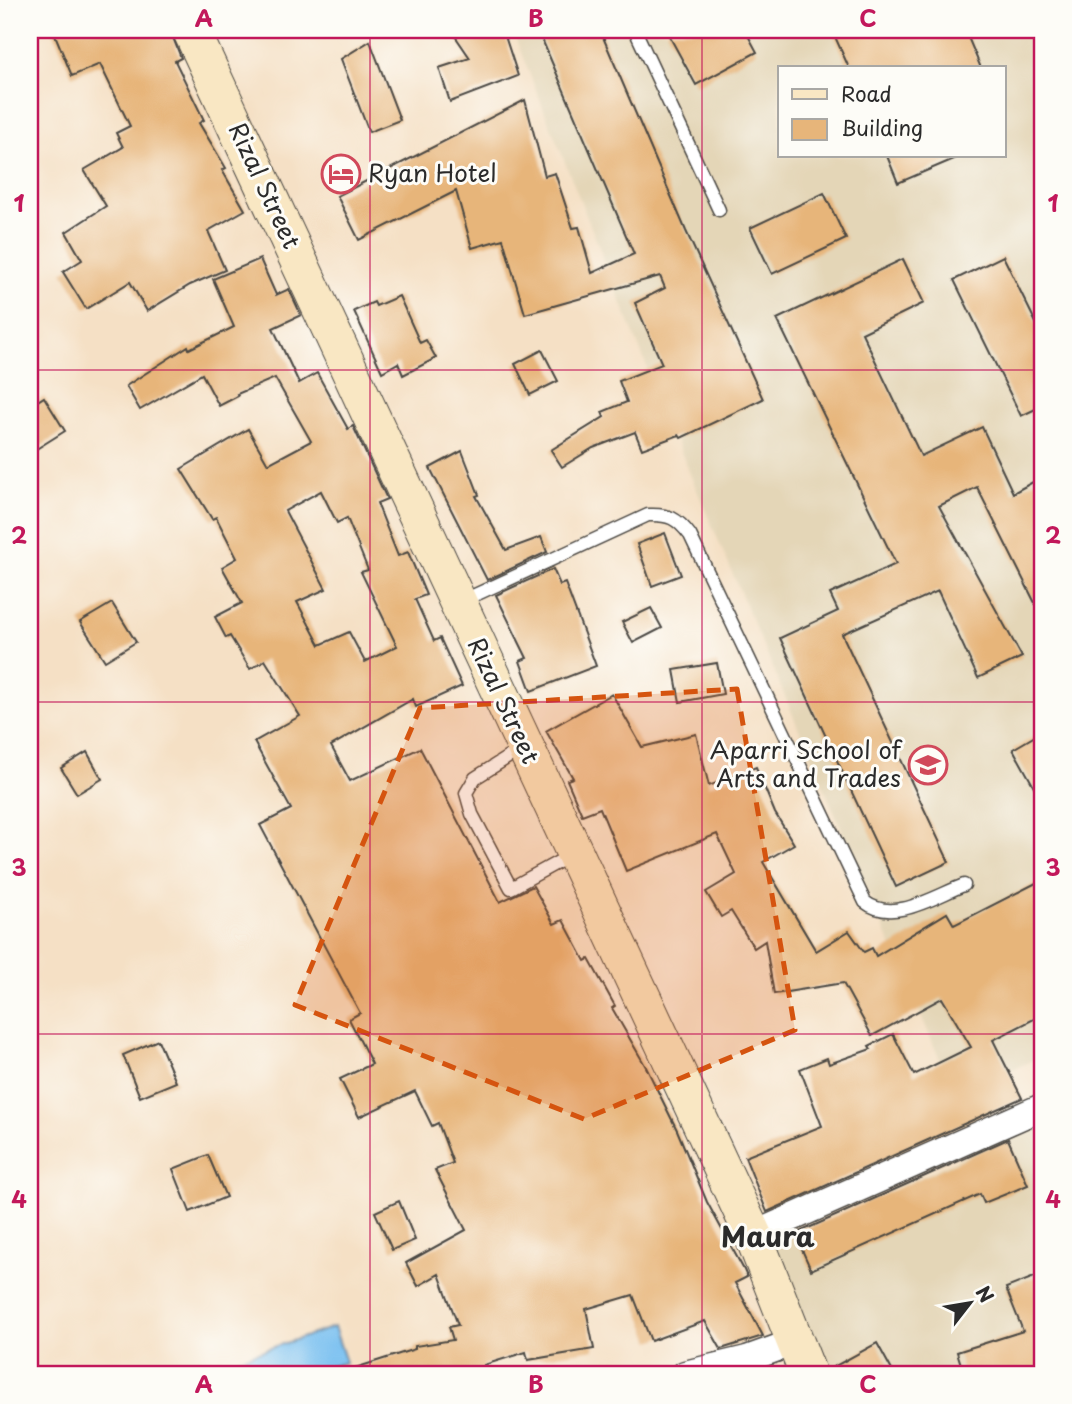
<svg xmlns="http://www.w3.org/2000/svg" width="1072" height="1404" viewBox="0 0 1072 1404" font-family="'Playpen Sans',sans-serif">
  <rect width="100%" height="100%" fill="#fdfcf7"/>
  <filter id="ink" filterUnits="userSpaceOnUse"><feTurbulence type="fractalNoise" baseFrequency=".0143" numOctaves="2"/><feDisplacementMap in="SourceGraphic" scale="14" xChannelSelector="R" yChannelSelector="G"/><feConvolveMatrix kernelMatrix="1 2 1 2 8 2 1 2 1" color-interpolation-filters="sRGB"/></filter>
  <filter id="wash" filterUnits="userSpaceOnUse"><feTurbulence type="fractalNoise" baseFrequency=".00686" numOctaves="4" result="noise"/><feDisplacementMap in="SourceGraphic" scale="28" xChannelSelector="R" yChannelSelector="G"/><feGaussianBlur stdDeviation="1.57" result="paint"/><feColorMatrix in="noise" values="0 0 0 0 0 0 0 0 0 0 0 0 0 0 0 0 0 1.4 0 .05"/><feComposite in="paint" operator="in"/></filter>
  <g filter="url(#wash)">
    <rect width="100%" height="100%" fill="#f5e0c5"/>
    <g fill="#e4d6b7" fill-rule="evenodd">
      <path d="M 512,30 L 1042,30 L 1042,1056 L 955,1095 L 690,474 ZM 780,68 L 1004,68 L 1004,156 L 780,156 Z"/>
      <path d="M 1042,1120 L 1042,1374 L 829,1374 L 772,1246 Z"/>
    </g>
    <path fill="#78bff0" stroke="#52758e" stroke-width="2" d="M 334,1327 L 346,1362 L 307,1374 L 206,1374 L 204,1370 Z"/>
    <g id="blocks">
      <g fill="#e7b57a" fill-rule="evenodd">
        <path d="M 53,30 L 170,30 L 181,58 L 175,61 L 204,120 L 199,123 L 226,168 L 222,170 L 245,210 L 208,231 L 225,270 L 190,285 L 147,311 L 130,282 L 86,309 L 63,272 L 82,260 L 66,232 L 106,206 L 84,170 L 123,147 L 116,133 L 130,126 L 100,64 L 72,76 Z"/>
        <path d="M 451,30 L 503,30 L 518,76 L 450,102 L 439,68 L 470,58 Z"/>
        <path d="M 538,30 L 600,30 L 686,231 L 763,399 L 681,438 L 679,435 L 642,449 L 635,432 L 593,448 L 562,467 L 551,450 L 604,417 L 602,412 L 627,402 L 619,381 L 662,364 L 635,303 L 665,288 L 660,276 L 525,314 L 503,239 L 472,248 L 456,191 L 359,240 L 337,196 L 525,100 L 545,176 L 555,173 L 573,228 L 579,227 L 592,273 L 634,254 Z"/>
        <path d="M 666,30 L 745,30 L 757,52 L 696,85 Z"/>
        <path d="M 832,30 L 965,30 L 981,68 L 849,68 Z"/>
        <path d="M 370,41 L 400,120 L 369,132 L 341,59 Z"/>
        <path d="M 887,156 L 961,156 L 898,183 Z"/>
        <path d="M 824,193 L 846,239 L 772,274 L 750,228 Z"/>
        <path d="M 1003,256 L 1042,335 L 1042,406 L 1021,416 L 954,280 Z"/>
        <path d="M 260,259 L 276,295 L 289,289 L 301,315 L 273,328 L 299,383 L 317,373 L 348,429 L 353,426 L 387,499 L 377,503 L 398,556 L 408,552 L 426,595 L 415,599 L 434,641 L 440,638 L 462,686 L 416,707 L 413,699 L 331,746 L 350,781 L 420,748 L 500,902 L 533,886 L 554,924 L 563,920 L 585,961 L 589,959 L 615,1006 L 612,1008 L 646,1067 L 677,1130 L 707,1202 L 744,1270 L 747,1277 L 735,1283 L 763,1336 L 721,1349 L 705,1321 L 651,1341 L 633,1295 L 586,1309 L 594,1349 L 528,1360 L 526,1352 L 484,1365 L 485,1374 L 353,1374 L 352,1369 L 415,1349 L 415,1346 L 453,1340 L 449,1327 L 458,1325 L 439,1274 L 418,1286 L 406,1263 L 466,1230 L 435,1170 L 453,1163 L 438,1123 L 432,1126 L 415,1091 L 359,1117 L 340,1079 L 372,1064 L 349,1019 L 360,1013 L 260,825 L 291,809 L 254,742 L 300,716 L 265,660 L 250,669 L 230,636 L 226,638 L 215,617 L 242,603 L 222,567 L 237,558 L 216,517 L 212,519 L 181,469 L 248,429 L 268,464 L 311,441 L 275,378 L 237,394 L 238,396 L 219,406 L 202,374 L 140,410 L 126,386 L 188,346 L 189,349 L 234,327 L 213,279 ZM 321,491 L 337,523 L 347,518 L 368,570 L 361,572 L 397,646 L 365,662 L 349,632 L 320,645 L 297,602 L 326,589 L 285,511 Z"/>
        <path d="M 903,259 L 924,303 L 862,333 L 921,456 L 982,427 L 1013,493 L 1042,477 L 1042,617 L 977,487 L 939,506 L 1022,657 L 978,678 L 938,591 L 842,634 L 949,862 L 896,887 L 780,638 L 838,611 L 830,594 L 896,564 L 777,319 Z"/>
        <path d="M 399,296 L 420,343 L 426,340 L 436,358 L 403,375 L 398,363 L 382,372 L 354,311 L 374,302 L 376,306 Z"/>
        <path d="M 542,350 L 558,381 L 530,395 L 515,364 Z"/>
        <path d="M 44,397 L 65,431 L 30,453 L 30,406 Z"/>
        <path d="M 462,451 L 479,495 L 476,496 L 506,550 L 541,537 L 547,552 L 487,580 L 430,468 Z"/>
        <path d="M 665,533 L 681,575 L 652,586 L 637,544 Z"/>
        <path d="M 553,569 L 560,585 L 565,583 L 596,666 L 531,691 L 520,661 L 527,658 L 496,595 Z"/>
        <path d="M 112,603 L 136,642 L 105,661 L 80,622 Z"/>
        <path d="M 651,608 L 662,628 L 633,643 L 622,622 Z"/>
        <path d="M 717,663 L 723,694 L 680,702 L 674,670 Z"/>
        <path d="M 612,694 L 642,747 L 696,734 L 709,786 L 756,767 L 775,813 L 794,844 L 763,862 L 816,951 L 849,931 L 864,952 L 872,948 L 876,956 L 947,913 L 954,925 L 1042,880 L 1042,1015 L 993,1040 L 1022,1098 L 767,1212 L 745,1157 L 822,1126 L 800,1069 L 827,1058 L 829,1064 L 871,1049 L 869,1046 L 893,1034 L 914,1075 L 971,1047 L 942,998 L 872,1036 L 843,983 L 774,994 L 765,941 L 754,948 L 731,911 L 721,917 L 706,892 L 736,874 L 717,834 L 626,871 L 600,808 L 582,815 L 567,780 L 573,778 L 546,731 Z"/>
        <path d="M 1042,732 L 1042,801 L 1013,749 Z"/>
        <path d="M 87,752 L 102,779 L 77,794 L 61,768 Z"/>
        <path d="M 158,1040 L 176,1082 L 140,1097 L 123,1055 Z"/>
        <path d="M 1008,1139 L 1028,1185 L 984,1203 L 980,1194 L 811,1270 L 795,1234 Z"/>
        <path d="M 208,1155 L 226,1197 L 190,1212 L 173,1169 Z"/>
        <path d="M 399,1201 L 415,1240 L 392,1250 L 375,1212 Z"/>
        <path d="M 1042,1274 L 1042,1374 L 964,1374 L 957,1352 L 1023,1331 L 1006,1288 Z"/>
        <path d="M 877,1343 L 894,1374 L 829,1374 L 828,1370 Z"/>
      </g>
    </g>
  </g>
  <g filter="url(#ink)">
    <use href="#blocks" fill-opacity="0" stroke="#494642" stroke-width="2"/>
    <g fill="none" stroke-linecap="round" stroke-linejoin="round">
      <defs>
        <g id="service">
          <path d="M 635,30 L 719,210"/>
          <path d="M 462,601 L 648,515 C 669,514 677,518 690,535 L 865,902 C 893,924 935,896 964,885"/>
          <path d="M 524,747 L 475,778 L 466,793 L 472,814 L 511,888 L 573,854"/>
        </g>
        <g id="minor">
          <path d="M 753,1235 L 1042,1107"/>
          <path d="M 685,1374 L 747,1359 L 794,1342"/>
        </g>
        <path id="secondary" d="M 191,30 L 753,1235 L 808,1374"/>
      </defs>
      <use href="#service" stroke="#494642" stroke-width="15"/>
      <use href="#minor" stroke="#494642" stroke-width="29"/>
      <use href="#secondary" stroke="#494642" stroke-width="39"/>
      <use href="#service" stroke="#fff" stroke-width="12"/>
      <use href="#minor" stroke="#fff" stroke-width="26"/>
      <use href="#secondary" stroke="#f9e7c3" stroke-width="37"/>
    </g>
  </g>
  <path fill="#d5540f" fill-opacity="0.2" stroke="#d5540f" stroke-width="5" stroke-dasharray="14 9" stroke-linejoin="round" d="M 737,689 L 795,1030 L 584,1119 L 295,1005 L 420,708 Z"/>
  <path fill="none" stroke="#c2185b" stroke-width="2" stroke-opacity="0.55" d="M 370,30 L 370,1374M 702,30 L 702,1374M 30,370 L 1042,370M 30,702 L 1042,702M 30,1034 L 1042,1034"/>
  <defs>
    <symbol id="hotel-ring" viewBox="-11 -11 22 22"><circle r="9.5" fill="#fdfcf7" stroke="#d1495b" stroke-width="1.5"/><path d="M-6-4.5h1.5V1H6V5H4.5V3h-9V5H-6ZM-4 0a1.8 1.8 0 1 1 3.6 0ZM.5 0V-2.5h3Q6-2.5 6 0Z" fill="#d1495b"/></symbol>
    <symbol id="school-ring" viewBox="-11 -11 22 22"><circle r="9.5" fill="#fdfcf7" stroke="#d1495b" stroke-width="1.5"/><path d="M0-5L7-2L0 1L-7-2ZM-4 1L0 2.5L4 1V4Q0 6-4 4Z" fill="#d1495b"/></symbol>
  </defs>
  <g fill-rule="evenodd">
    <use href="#hotel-ring" x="319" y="152" width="44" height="44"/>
    <use href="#school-ring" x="906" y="743" width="44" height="44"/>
  </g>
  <g text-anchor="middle" stroke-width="6" stroke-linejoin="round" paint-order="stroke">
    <g font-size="24" fill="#2b2b2b" stroke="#fdfcf7" text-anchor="start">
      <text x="368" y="182">Ryan Hotel</text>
      <text x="901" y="759" text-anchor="end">Aparri School of<tspan x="901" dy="28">Arts and Trades</tspan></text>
    </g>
    <g font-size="24" fill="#2b2b2b" stroke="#fdfcf7">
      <text transform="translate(264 186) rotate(65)" y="8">Rizal Street</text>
      <text transform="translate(503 701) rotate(65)" y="8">Rizal Street</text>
    </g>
    <g font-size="28" font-weight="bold" fill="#2b2b2b" stroke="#fdfcf7">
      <text x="768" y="1247">Maura</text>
    </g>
  </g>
  <rect width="1072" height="1404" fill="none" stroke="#fdfcf7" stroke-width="77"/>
  <rect x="778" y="66" width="228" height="91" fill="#fdfcf7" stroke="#a9a8a5" stroke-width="2"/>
  <rect x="792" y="89" width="35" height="10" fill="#f9e7c3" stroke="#a9a8a5" stroke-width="2"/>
  <text x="841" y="102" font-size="21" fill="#2b2b2b">Road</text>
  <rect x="792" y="119" width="35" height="21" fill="#e7b57a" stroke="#a9a8a5" stroke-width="2"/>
  <text x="841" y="136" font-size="21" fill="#2b2b2b">Building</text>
  <g transform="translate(970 1303) rotate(59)" stroke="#fdfcf7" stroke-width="5" paint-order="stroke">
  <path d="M0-5L12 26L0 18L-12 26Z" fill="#2b2b2b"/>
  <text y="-10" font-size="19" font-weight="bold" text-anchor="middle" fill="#2b2b2b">N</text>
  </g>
  <rect x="38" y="38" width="996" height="1328" fill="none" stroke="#c2185b" stroke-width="2.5"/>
  <g font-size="23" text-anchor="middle" font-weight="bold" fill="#c2185b">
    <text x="204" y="27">A</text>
    <text x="536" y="27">B</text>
    <text x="868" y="27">C</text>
    <text x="19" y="212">1</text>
    <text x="1053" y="212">1</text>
    <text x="19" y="544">2</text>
    <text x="1053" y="544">2</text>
    <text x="19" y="876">3</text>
    <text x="1053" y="876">3</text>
    <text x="19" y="1208">4</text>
    <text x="1053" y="1208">4</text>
    <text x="204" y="1393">A</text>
    <text x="536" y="1393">B</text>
    <text x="868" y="1393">C</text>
  </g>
</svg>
